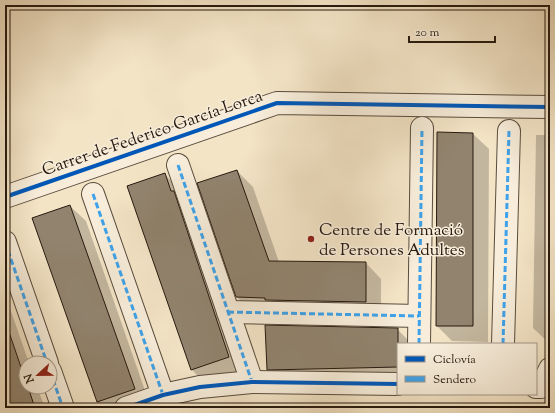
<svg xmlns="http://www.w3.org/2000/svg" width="555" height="413" viewBox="0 0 555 413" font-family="'Sorts Mill Goudy',serif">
  <rect width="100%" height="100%" fill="#f3e4c6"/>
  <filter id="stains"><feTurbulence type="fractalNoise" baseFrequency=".005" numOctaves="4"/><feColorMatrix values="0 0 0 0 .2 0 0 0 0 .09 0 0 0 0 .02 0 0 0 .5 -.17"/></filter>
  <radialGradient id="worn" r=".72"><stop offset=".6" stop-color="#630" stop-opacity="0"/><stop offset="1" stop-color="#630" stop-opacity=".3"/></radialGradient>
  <g fill="#0003">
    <path d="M 438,133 L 473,134 L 489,149 L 488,342 L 452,341 L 437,326 Z"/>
    <path d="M 536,135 L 550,135 L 550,344 L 533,328 Z"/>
    <path d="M 237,171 L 253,187 L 279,262 L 366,263 L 381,279 L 381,318 L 253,313 L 237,297 Z"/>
    <path d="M 164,174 L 180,189 L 244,373 L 208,386 L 192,370 L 128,186 Z"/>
    <path d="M 70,206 L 86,221 L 150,405 L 140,408 L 104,408 L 97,402 Z"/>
    <path d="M 5,294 L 29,363 L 26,363 L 26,387 L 37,387 L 45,408 L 5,408 Z"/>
    <path d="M 397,329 L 412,344 L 398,344 L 398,383 L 284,385 L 268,369 Z"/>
  </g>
  <g fill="#91836e" stroke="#26190f">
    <path d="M 437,132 L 473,133 L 473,326 L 436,326 Z"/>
    <path d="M 237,170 L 269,261 L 366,262 L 366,302 L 265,300 L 265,298 L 236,297 L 197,183 Z"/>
    <path d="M 165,173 L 171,191 L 174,191 L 229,357 L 191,370 L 127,186 Z"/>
    <path d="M 70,205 L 135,389 L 97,402 L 32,218 Z"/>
    <path d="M 265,325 L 398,328 L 398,367 L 267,370 Z"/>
    <path d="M 9,332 L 26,382 L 26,387 L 28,387 L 35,408 L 5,408 L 5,333 Z"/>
  </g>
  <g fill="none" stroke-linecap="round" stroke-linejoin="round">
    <defs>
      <g id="minor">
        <path d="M 178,165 L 252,382"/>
        <path d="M 93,194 L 163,395"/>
        <path d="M 5,197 L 277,103 L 550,107"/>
        <path d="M 5,242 L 47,363"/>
        <path d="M 228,312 L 419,316"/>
        <path d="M 419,344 L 422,128"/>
        <path d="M 503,344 L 509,131"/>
        <path d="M 50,371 L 63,408"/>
        <path d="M 536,387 L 541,387 L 550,369"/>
        <path d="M 126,408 L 163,395 L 200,387 L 252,382 L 398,384"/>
      </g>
    </defs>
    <use href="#minor" stroke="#594c3d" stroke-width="24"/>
    <use href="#minor" stroke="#f7edda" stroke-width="22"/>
    <g stroke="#3ea2ea" stroke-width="3" stroke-dasharray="6 3" stroke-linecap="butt">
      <path d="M 178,165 L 252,382"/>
      <path d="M 93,194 L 163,395"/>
      <path d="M 5,242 L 47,363"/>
      <path d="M 228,312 L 419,316"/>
      <path d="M 419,344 L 422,128"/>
      <path d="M 503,344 L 509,131"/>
      <path d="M 50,371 L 63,408"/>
    </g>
    <defs>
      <g id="cycleway">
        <path d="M 5,197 L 277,103 L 550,107"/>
        <path d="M 126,408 L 163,395 L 200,387 L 252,382 L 398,384"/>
      </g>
    </defs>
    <use href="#cycleway" stroke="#f7edda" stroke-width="6"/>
    <use href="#cycleway" stroke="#0057b8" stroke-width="4"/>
  </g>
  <circle fill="#8f2418" stroke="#f7edda" stroke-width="1.5" cx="311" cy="239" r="4"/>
  <g text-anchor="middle" stroke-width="3" stroke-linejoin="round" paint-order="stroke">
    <g font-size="17" fill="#26190f" stroke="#f7edda">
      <text transform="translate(152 132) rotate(-19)" y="6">Carrer de Federico García Lorca</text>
    </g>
    <g font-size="17" fill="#26190f" stroke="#f7edda" text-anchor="start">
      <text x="319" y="235">Centre de Formació<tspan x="319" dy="20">de Persones Adultes</tspan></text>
    </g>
  </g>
  <rect width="555" height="413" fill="none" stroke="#f3e4c6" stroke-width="20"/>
  <rect x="6" y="6" width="543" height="401" fill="none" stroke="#26190f" stroke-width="2"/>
  <rect x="10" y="10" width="535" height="393" fill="none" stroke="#26190f"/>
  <rect x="397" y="343" width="140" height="52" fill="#f7edda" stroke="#a39889"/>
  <rect x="405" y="356" width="20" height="6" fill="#0057b8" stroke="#a39889"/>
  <text x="433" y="363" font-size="12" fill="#26190f">Ciclovía</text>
  <rect x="405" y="376" width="20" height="6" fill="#3ea2ea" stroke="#a39889"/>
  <text x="433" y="383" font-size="12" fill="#26190f">Sendero</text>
  <g transform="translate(38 375) rotate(248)"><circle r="19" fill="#f7edda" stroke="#a39889"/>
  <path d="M0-3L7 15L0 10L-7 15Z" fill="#8f2418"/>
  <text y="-6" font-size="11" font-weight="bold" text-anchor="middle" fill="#26190f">N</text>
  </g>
  <path d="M409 36v6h86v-6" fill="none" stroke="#26190f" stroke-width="2"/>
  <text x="415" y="36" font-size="12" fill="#26190f" stroke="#f7edda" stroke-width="3" paint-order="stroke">20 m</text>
  <rect width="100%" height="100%" filter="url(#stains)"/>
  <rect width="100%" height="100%" fill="url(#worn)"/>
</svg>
